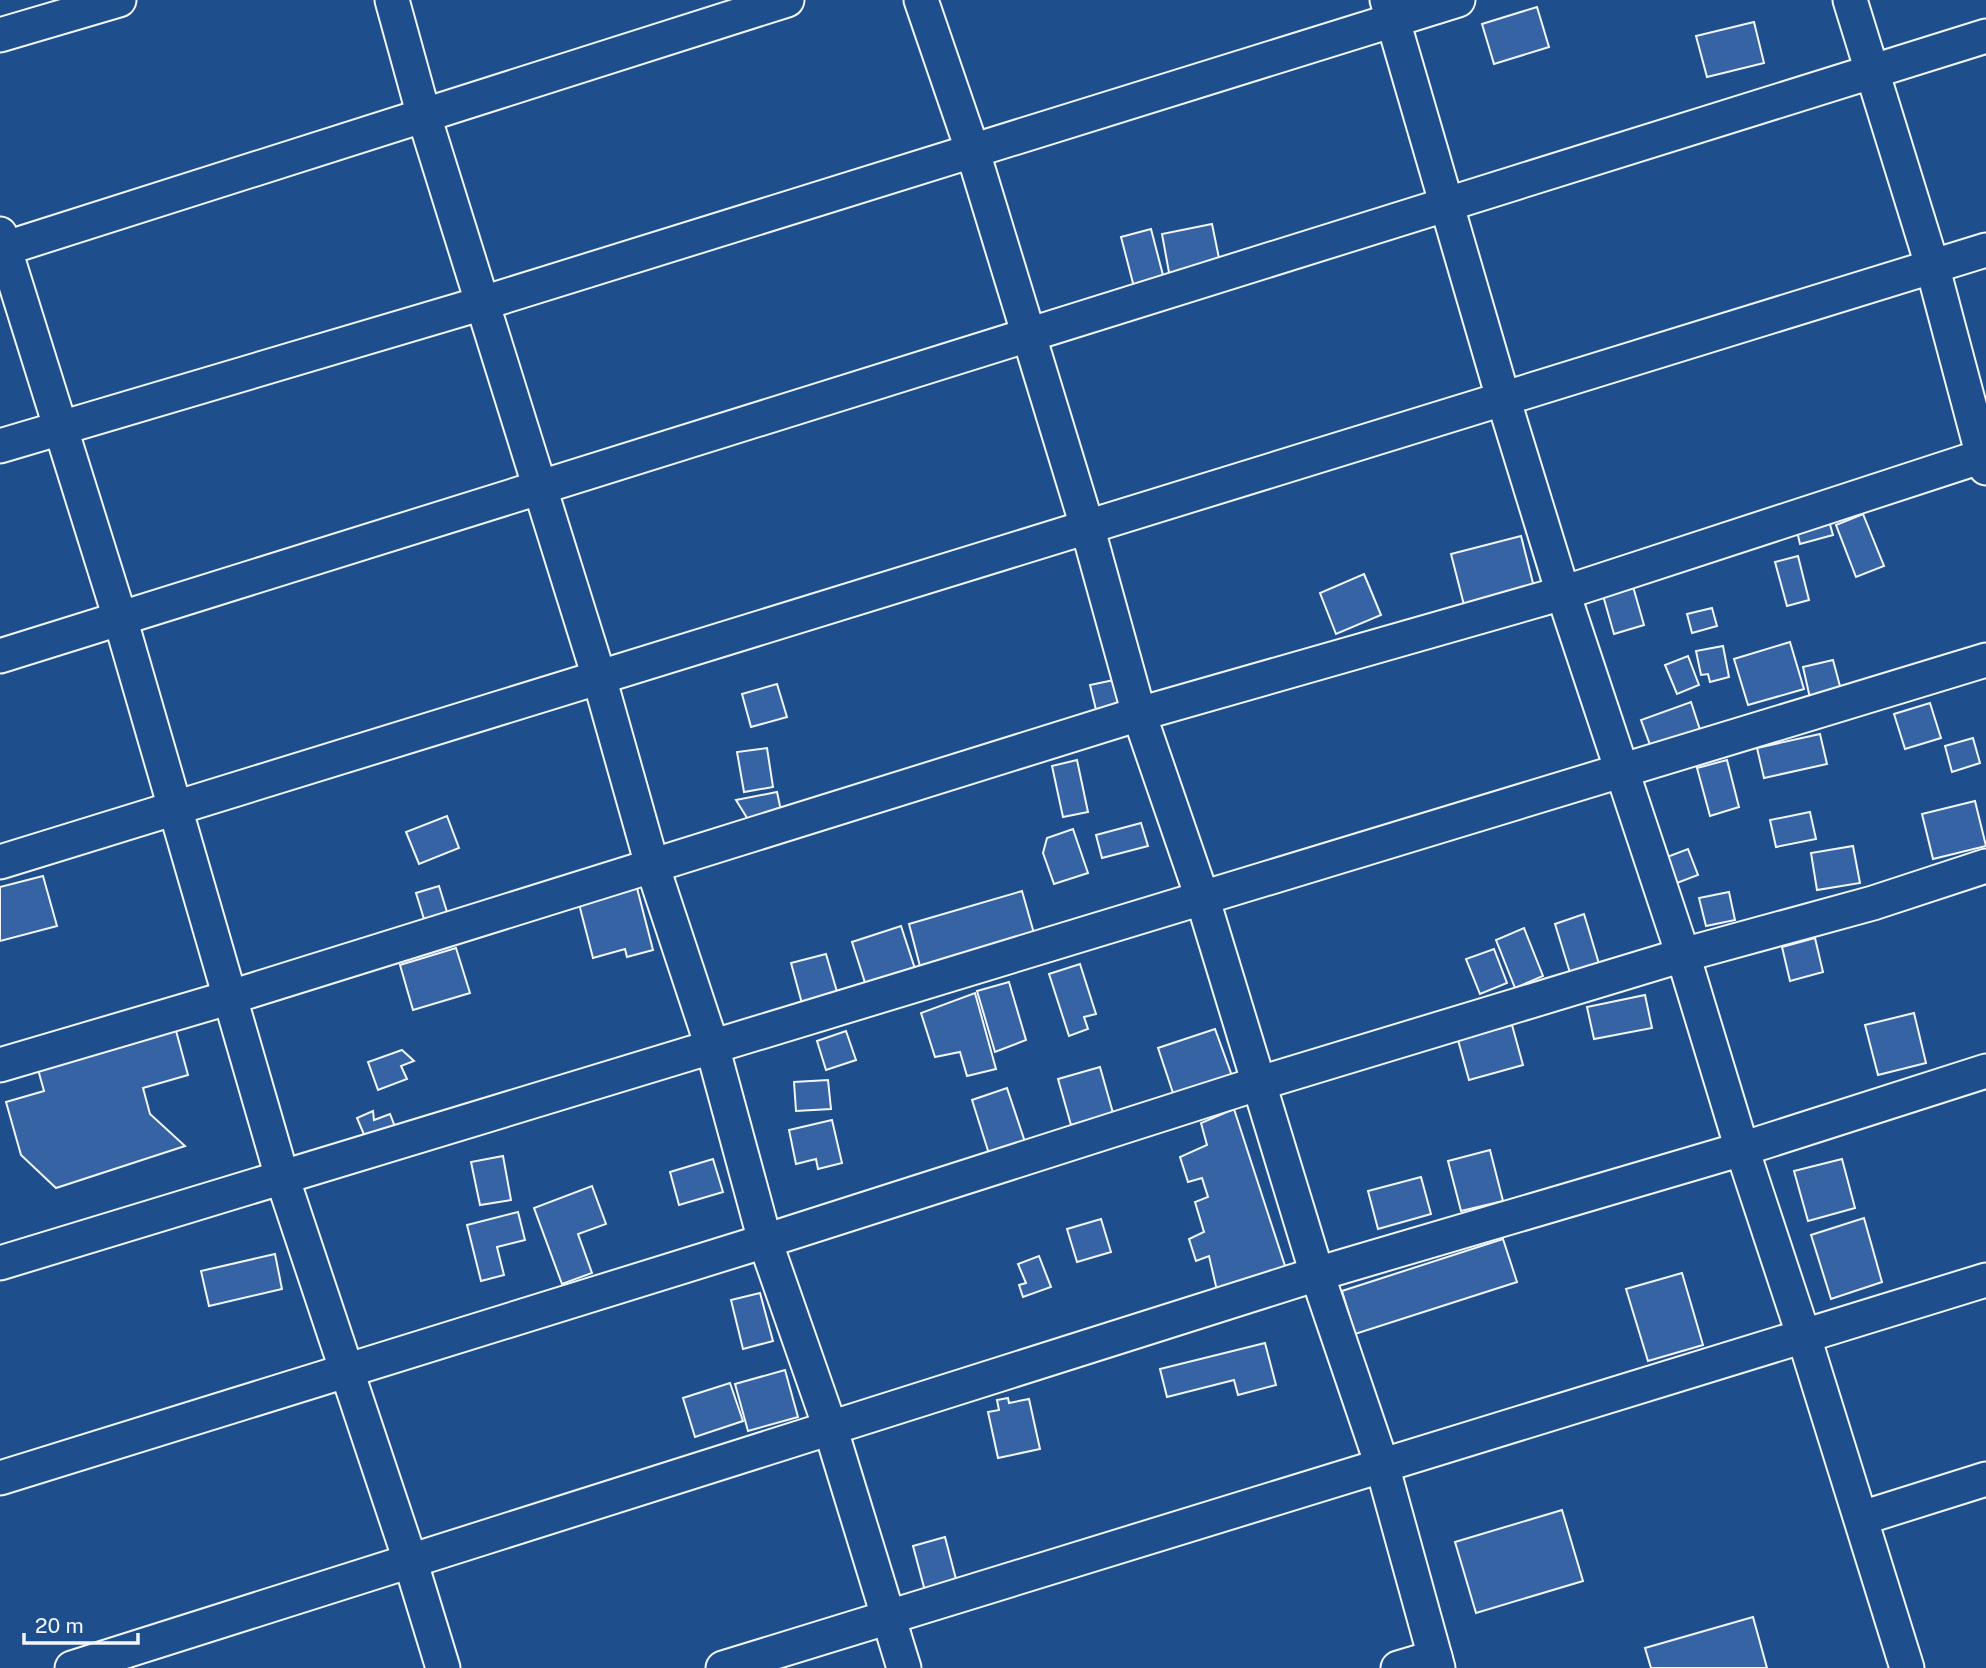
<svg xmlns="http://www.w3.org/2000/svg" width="1986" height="1668" viewBox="0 0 1986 1668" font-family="'Public Sans',sans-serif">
  <rect width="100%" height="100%" fill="#1f4e8c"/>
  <g fill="#3563a3" stroke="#f2f6ff" stroke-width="2">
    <path d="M 1537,7 L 1549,47 L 1494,64 L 1482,24 Z"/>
    <path d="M 1754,22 L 1764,63 L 1707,77 L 1696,36 Z"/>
    <path d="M 1212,224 L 1221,268 L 1170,278 L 1162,234 Z"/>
    <path d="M 1151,229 L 1164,279 L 1134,287 L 1121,237 Z"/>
    <path d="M 1827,514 L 1833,535 L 1800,544 L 1795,523 Z"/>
    <path d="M 1863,514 L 1884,566 L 1856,577 L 1836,525 Z"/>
    <path d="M 1521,536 L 1534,587 L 1464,605 L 1451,554 Z"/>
    <path d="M 1798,556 L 1809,600 L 1787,606 L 1775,562 Z"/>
    <path d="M 1364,574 L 1381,615 L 1336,634 L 1320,593 Z"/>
    <path d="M 1632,583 L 1644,625 L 1614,634 L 1602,592 Z"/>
    <path d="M 1712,608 L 1717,626 L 1692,633 L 1687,614 Z"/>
    <path d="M 1790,642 L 1804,689 L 1748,705 L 1734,659 Z"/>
    <path d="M 1723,646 L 1729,677 L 1710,682 L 1708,674 L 1701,675 L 1696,651 Z"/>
    <path d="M 1688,656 L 1699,685 L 1677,694 L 1665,665 Z"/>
    <path d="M 1833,660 L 1841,690 L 1810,698 L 1803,667 Z"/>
    <path d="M 1114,680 L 1121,713 L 1098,718 L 1090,685 Z"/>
    <path d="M 777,684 L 787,717 L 751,727 L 742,694 Z"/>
    <path d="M 1691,702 L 1702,736 L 1653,753 L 1641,720 Z"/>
    <path d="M 1930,703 L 1941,738 L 1905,749 L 1894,714 Z"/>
    <path d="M 1820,734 L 1827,764 L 1764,778 L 1757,748 Z"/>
    <path d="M 1973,738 L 1980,763 L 1952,772 L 1945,746 Z"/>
    <path d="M 767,748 L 773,787 L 744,792 L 737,752 Z"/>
    <path d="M 1077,760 L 1088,812 L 1063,817 L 1052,766 Z"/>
    <path d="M 1727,760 L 1739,807 L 1710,816 L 1697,768 Z"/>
    <path d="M 777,792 L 783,820 L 752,826 L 736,800 Z"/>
    <path d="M 1975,801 L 1986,846 L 1933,859 L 1922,814 Z"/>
    <path d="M 1810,812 L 1816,839 L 1776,847 L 1770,820 Z"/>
    <path d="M 447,816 L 459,848 L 419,864 L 406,832 Z"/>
    <path d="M 1141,823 L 1148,846 L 1102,858 L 1096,835 Z"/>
    <path d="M 1073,829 L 1088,873 L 1054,884 L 1043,853 L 1047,838 Z"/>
    <path d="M 1853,846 L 1860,883 L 1817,890 L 1811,853 Z"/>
    <path d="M 1688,849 L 1698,875 L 1669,886 L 1659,860 Z"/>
    <path d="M 43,876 L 57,926 L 0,941 L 0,887 Z"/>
    <path d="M 439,886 L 447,912 L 424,919 L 416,893 Z"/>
    <path d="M 637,888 L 653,950 L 627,957 L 625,949 L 593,958 L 579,904 Z"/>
    <path d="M 1022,891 L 1035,937 L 921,970 L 909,924 Z"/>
    <path d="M 1729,892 L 1735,920 L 1706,926 L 1699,898 Z"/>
    <path d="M 1584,914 L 1600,967 L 1571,976 L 1555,924 Z"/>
    <path d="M 901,926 L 916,972 L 867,989 L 852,942 Z"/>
    <path d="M 1524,928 L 1543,976 L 1515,988 L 1496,940 Z"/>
    <path d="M 1815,938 L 1823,972 L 1790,981 L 1782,947 Z"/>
    <path d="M 456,948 L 470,993 L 413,1010 L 400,965 Z"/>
    <path d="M 1494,949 L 1507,983 L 1480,994 L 1466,959 Z"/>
    <path d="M 826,954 L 840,1002 L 804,1011 L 791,963 Z"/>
    <path d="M 1080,964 L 1096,1014 L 1084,1017 L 1088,1029 L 1069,1036 L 1049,974 Z"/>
    <path d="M 1009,982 L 1026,1040 L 995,1052 L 977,991 Z"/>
    <path d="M 975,993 L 996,1069 L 967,1076 L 960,1052 L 935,1057 L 921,1013 Z"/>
    <path d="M 1645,995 L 1652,1028 L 1594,1039 L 1587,1007 Z"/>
    <path d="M 1914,1013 L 1926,1063 L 1878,1075 L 1865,1025 Z"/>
    <path d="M 172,1016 L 188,1075 L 143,1088 L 150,1114 L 185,1146 L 56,1188 L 21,1155 L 6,1102 L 44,1091 L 34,1055 Z"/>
    <path d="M 1512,1025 L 1523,1065 L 1469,1080 L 1458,1040 Z"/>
    <path d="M 1215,1029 L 1232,1076 L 1174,1096 L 1158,1048 Z"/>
    <path d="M 846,1031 L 856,1060 L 826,1070 L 817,1041 Z"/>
    <path d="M 402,1050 L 414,1061 L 401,1066 L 407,1079 L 378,1090 L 368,1062 Z"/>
    <path d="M 1100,1067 L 1113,1113 L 1071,1125 L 1058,1079 Z"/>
    <path d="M 828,1080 L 831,1109 L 796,1111 L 794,1082 Z"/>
    <path d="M 1007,1088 L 1026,1145 L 990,1157 L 972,1100 Z"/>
    <path d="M 1234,1109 L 1286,1269 L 1218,1295 L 1209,1256 L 1196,1261 L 1189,1239 L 1204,1232 L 1195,1202 L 1208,1197 L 1202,1178 L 1188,1182 L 1180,1157 L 1207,1145 L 1201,1123 Z"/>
    <path d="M 373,1111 L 374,1120 L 390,1114 L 399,1137 L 370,1149 L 357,1118 Z"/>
    <path d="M 832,1120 L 842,1163 L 818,1169 L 816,1159 L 796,1164 L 789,1130 Z"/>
    <path d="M 1490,1150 L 1503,1201 L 1461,1211 L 1448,1161 Z"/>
    <path d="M 503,1156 L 511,1200 L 480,1205 L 471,1162 Z"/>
    <path d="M 713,1159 L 723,1192 L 679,1205 L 670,1172 Z"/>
    <path d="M 1842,1159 L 1855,1208 L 1808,1221 L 1794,1171 Z"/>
    <path d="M 1421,1177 L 1431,1214 L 1378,1229 L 1368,1191 Z"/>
    <path d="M 592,1186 L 606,1224 L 578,1234 L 592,1273 L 562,1284 L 534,1208 Z"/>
    <path d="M 518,1212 L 525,1240 L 497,1247 L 504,1275 L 481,1281 L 467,1225 Z"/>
    <path d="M 1864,1218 L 1882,1282 L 1831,1299 L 1811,1235 Z"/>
    <path d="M 1101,1219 L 1111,1252 L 1077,1262 L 1067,1229 Z"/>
    <path d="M 1503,1239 L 1517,1282 L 1355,1334 L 1342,1291 Z"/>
    <path d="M 275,1254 L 282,1289 L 209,1306 L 201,1271 Z"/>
    <path d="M 1039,1256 L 1051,1287 L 1023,1297 L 1019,1285 L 1026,1283 L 1018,1264 Z"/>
    <path d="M 1682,1273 L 1703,1345 L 1648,1361 L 1626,1289 Z"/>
    <path d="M 760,1293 L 773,1341 L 743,1349 L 731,1300 Z"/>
    <path d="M 1265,1343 L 1276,1385 L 1238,1395 L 1234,1380 L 1167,1397 L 1160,1369 Z"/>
    <path d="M 785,1370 L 798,1417 L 748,1431 L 735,1384 Z"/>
    <path d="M 730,1383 L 743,1421 L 695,1437 L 683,1398 Z"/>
    <path d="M 1008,1398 L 1009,1403 L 1029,1399 L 1040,1449 L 998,1458 L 988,1412 L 999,1410 L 997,1400 Z"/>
    <path d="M 1562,1510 L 1583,1581 L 1476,1613 L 1455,1542 Z"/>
    <path d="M 945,1537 L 957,1583 L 925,1591 L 913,1546 Z"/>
    <path d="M 1753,1617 L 1767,1668 L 1651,1668 L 1645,1648 Z"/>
  </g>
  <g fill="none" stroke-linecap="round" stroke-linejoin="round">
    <defs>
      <g id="minor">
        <path d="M 392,0 L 424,116 L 599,677 L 652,865 L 712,1046 L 765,1241 L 830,1427 L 904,1668"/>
        <path d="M 921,0 L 972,149 L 1087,526 L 1139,714 L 1202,897 L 1317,1274 L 1382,1465 L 1438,1668"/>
        <path d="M 1387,0 L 1503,398 L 1563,593 L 1683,955 L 1742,1149 L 1804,1337 L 1907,1668"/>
        <path d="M 1850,0 L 1932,265 L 1986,468"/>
        <path d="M 0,35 L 119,0"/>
        <path d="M 0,234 L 120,618 L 282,1177 L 410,1560 L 443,1668"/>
        <path d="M 0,250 L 787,0"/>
        <path d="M 0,446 L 483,303 L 1458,0"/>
        <path d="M 0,656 L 1986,36"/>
        <path d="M 0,862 L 1986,250"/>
        <path d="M 0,1065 L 231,997 L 1139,714 L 1563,593 L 1986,455"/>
        <path d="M 0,1263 L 1986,660"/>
        <path d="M 0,1478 L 765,1241 L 1260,1083 L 1683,955 L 1873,903 L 1986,866"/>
        <path d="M 1862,1518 L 1986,1479"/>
        <path d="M 72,1668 L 1317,1274 L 1742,1149 L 1986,1071"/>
        <path d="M 723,1668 L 1986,1280"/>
        <path d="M 1398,1668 L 1435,1657"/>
      </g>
    </defs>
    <use href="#minor" stroke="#f2f6ff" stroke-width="37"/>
    <use href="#minor" stroke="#1f4e8c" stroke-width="33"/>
  </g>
  <path d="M24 1633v10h114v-10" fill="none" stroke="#f2f6ff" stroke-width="3.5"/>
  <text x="35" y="1633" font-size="21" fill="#f2f6ff" stroke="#1f4e8c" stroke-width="5" paint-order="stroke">20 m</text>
</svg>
